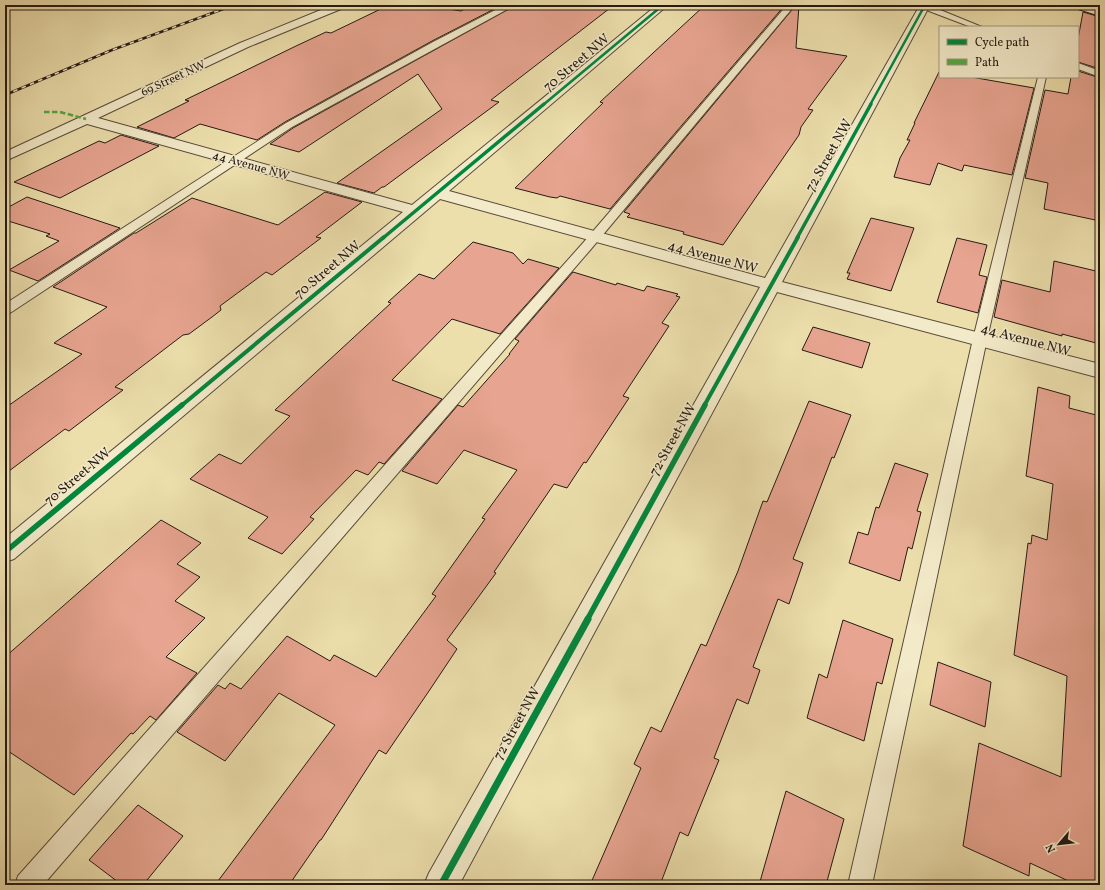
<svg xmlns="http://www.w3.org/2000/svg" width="1105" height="890" viewBox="0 0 1105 890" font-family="Vollkorn,serif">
  <rect width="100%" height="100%" fill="#ecdfac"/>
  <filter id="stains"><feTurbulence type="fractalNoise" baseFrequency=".005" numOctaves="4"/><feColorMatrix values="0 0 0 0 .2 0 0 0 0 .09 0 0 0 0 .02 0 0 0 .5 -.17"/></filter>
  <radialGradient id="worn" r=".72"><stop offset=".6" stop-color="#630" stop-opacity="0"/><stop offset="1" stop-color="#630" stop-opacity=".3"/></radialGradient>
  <g fill="#e7a490" stroke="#261a13">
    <path d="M 389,5 L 424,5 L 461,11 L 472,5 L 502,5 L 432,41 L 285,122 L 257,140 L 200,124 L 174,138 L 137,127 L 189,101 L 185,100 L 296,46 L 326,32 L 331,33 Z"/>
    <path d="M 516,5 L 614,5 L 491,100 L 499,102 L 384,187 L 382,187 L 374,193 L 337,183 L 442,109 L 418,74 L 299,152 L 270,144 L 293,128 Z"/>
    <path d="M 705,5 L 785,5 L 610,209 L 560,196 L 557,198 L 550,197 L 515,188 L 603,103 L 600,102 Z"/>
    <path d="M 796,5 L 799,5 L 796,48 L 847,56 L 808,109 L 813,110 L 801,127 L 799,135 L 723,245 L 683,234 L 684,232 L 627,217 L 630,214 L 624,212 Z"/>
    <path d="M 1083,12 L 1100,17 L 1100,69 L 1078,62 L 1078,39 Z"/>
    <path d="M 1078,71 L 1100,78 L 1100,221 L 1044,209 L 1048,183 L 1025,178 L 1045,90 L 1068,94 L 1071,77 L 1078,77 Z"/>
    <path d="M 939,72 L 940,77 L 971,77 L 1034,88 L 1012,175 L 964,165 L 962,171 L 938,163 L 930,185 L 894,177 L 900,158 L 910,140 L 907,140 L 915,123 L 914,123 Z"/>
    <path d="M 121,135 L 159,146 L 60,198 L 14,182 L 99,141 L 105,143 Z"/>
    <path d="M 325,192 L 362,202 L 316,237 L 321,238 L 272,275 L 266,272 L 220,306 L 221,310 L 212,317 L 189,334 L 183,335 L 115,387 L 123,390 L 69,431 L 65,429 L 5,474 L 5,408 L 82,354 L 54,343 L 107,307 L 53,287 L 134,233 L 136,233 L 192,198 L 278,225 Z"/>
    <path d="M 27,197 L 120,228 L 38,281 L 9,270 L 59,241 L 46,236 L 50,234 L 5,220 L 5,209 Z"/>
    <path d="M 871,218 L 914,228 L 891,291 L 847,279 L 850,273 L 847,273 Z"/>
    <path d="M 957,238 L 987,245 L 979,275 L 987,277 L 978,313 L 937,302 Z"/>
    <path d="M 473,242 L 513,253 L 523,264 L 528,259 L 559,268 L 500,334 L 452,319 L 392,380 L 442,399 L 384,464 L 379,462 L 368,475 L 356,470 L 310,517 L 314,519 L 282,554 L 248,538 L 268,517 L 190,479 L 219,454 L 241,464 L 290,416 L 275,410 L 391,303 L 388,302 L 419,274 L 434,279 Z"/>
    <path d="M 1054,261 L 1100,272 L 1100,344 L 1062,334 L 1062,336 L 994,317 L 1002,280 L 1050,292 Z"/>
    <path d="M 573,272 L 616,285 L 617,283 L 644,291 L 647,286 L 678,294 L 676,296 L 680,297 L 662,323 L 669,326 L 623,396 L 629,398 L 586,463 L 584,462 L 567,488 L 554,484 L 494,572 L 496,573 L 447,640 L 457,649 L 429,691 L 386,754 L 379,750 L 321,840 L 320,840 L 289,885 L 215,885 L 335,725 L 279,693 L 225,761 L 177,732 L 218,685 L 225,689 L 230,683 L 241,689 L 287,636 L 330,661 L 334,655 L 376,677 L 436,596 L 432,594 L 485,519 L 482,518 L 517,470 L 464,450 L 437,484 L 402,471 L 458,405 L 463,407 L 510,354 L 509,354 L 519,341 L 515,339 Z"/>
    <path d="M 813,327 L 870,343 L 862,368 L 802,350 Z"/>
    <path d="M 1038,387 L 1070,396 L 1069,408 L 1100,416 L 1100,885 L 1077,885 L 1030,863 L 1029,876 L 963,846 L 979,743 L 1061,777 L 1067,676 L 1014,655 L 1028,543 L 1031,544 L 1032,535 L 1047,540 L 1053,484 L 1026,476 Z"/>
    <path d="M 809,401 L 851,415 L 834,458 L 832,457 L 793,559 L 803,563 L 789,604 L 778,599 L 753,667 L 760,670 L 748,704 L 737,699 L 714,758 L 719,760 L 688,836 L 680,832 L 660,885 L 590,885 L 641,768 L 634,764 L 651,727 L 661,732 L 701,644 L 706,646 L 738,571 L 763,501 L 767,502 Z"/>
    <path d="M 895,463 L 928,474 L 917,511 L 921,512 L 912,549 L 908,547 L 900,581 L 849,563 L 858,532 L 868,535 L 876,507 L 879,508 Z"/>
    <path d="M 161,520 L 201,543 L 177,564 L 200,577 L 175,601 L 205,618 L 166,657 L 197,673 L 156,720 L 150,716 L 133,734 L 131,733 L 74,795 L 5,749 L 5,657 Z"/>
    <path d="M 843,620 L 893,639 L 882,684 L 877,682 L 864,741 L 807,718 L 819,674 L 827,678 Z"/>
    <path d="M 938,662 L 991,682 L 985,727 L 930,705 Z"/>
    <path d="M 786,791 L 844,819 L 826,885 L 759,885 Z"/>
    <path d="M 138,805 L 183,836 L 143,885 L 122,885 L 89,860 Z"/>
  </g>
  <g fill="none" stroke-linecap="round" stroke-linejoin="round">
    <defs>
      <g id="lane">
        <path d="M 505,5 L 515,5 L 292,127 L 10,313 L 5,314 L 5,304 L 286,123 L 433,42 Z"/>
        <path d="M 787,5 L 795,5 L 591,249 L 43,885 L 15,885 L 18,876 L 583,243 Z"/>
        <path d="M 921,5 L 928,5 L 982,27 L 971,27 L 921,8 Z"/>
        <path d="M 1078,63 L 1100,71 L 1100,77 L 1078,69 Z"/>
        <path d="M 1038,77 L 1046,77 L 987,339 L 872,885 L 848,885 L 973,339 Z"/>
      </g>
      <path id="street" d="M 333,5 L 347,5 L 346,7 L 248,47 L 98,118 L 412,205 L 657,5 L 668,5 L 449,191 L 765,278 L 920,5 L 930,5 L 782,282 L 1100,364 L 1100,378 L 777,292 L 459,885 L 424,885 L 429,873 L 760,287 L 440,199 L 14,559 L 5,562 L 5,538 L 403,212 L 87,124 L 5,161 L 5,152 L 240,43 Z"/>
      <path id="secondary" d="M 1071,5 L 1086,5 L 1100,10 L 1100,16 L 1072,7 Z"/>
    </defs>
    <use href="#lane" stroke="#584b39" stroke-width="2"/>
    <use href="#street" stroke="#584b39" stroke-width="2"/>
    <use href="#secondary" stroke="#261a13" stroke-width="2"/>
    <use href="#lane" fill="#f3eac9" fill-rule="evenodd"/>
    <use href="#street" fill="#f3eac9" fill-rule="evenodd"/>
    <use href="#secondary" fill="#f3eac9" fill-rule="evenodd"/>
    <defs>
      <path id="rail" d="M 5,95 L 112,50 L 234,5"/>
    </defs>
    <use href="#rail" stroke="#261a13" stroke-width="2.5"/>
    <use href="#rail" stroke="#f3eac9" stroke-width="1.5" stroke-dasharray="4.5" stroke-linecap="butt"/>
    <path stroke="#53a942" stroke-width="2.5" stroke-dasharray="5.5 2.5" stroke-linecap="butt" d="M 44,112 L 60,112 L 86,119"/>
    <defs>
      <g id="cycleway-far4">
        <path d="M 543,105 L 663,5"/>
        <path d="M 870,105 L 925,5"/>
      </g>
      <g id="cycleway-far3">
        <path d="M 383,238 L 544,104"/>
        <path d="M 797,238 L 871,104"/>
      </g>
      <g id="cycleway-far2">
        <path d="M 181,406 L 384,237"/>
        <path d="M 704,406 L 798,237"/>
      </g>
      <g id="cycleway-far1">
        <path d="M 5,552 L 182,405"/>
        <path d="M 587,620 L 705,405"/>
      </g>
      <path id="cycleway" d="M 441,885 L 588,619"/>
    </defs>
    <use href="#cycleway-far4" stroke="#f3eac9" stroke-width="4"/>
    <use href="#cycleway-far3" stroke="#f3eac9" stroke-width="5"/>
    <use href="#cycleway-far2" stroke="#f3eac9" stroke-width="6"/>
    <use href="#cycleway-far1" stroke="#f3eac9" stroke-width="8"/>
    <use href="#cycleway" stroke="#f3eac9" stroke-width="10"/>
    <use href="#cycleway-far4" stroke="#00873e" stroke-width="2.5"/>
    <use href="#cycleway-far3" stroke="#00873e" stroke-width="3.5"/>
    <use href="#cycleway-far2" stroke="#00873e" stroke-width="4"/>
    <use href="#cycleway-far1" stroke="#00873e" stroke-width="5.5"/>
    <use href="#cycleway" stroke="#00873e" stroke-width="7"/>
  </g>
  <g text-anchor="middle" stroke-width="3" stroke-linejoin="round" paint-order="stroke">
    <g font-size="12" fill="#261a13" stroke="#f3eac9">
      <text transform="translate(173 78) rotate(-25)" y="4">69 Street NW</text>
      <text transform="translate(251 165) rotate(16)" y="4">44 Avenue NW</text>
    </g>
    <g font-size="14" fill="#261a13" stroke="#f3eac9">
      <text transform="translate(576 62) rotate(-40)" y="5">70 Street NW</text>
      <text transform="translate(828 155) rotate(-61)" y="5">72 Street NW</text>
      <text transform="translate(713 256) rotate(15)" y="5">44 Avenue NW</text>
      <text transform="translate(327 269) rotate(-40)" y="5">70 Street NW</text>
      <text transform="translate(1026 339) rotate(15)" y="5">44 Avenue NW</text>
      <text transform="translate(672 439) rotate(-61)" y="5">72 Street NW</text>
      <text transform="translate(77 476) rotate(-40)" y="5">70 Street NW</text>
      <text transform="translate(516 723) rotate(-61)" y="5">72 Street NW</text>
    </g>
  </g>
  <rect width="1105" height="890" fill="none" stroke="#ecdfac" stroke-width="20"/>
  <rect x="6" y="6" width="1093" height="878" fill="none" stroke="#261a13" stroke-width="2"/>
  <rect x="10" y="10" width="1085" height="870" fill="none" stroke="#261a13"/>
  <rect x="939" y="26" width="140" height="52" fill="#f3eac9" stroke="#a19780"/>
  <rect x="947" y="39" width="20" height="6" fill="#00873e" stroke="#a19780"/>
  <text x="975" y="46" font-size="12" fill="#261a13">Cycle path</text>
  <rect x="947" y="59" width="20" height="6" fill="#53a942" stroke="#a19780"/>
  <text x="975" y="66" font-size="12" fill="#261a13">Path</text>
  <g transform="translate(1059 844) rotate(242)" stroke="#f3eac9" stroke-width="3" paint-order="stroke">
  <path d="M0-3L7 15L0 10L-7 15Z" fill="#261a13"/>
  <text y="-6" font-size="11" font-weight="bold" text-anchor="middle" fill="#261a13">N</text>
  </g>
  <rect width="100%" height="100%" filter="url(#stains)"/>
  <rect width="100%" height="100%" fill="url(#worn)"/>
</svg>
